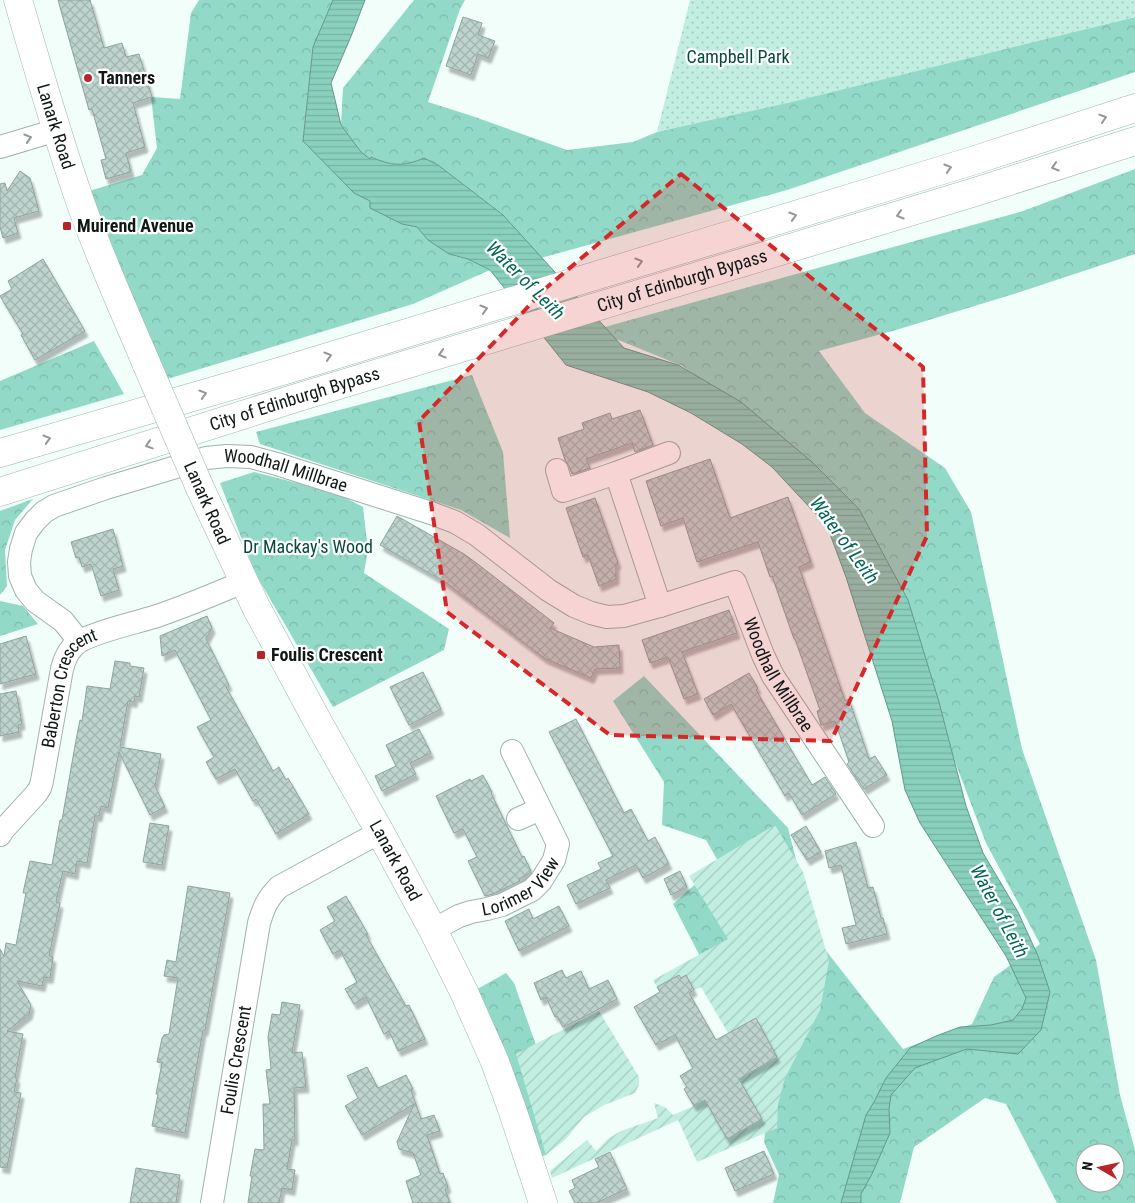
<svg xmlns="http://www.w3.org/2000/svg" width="1135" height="1203" viewBox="0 0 1135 1203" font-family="'Roboto Condensed',sans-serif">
  <defs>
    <pattern id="forest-crowns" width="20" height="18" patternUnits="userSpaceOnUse" patternTransform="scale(1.25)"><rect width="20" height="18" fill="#92dac7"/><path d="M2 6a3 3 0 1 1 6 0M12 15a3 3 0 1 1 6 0" fill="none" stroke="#7dbaaa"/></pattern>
    <pattern id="park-dots" width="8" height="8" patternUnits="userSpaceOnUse" patternTransform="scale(1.25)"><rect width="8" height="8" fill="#c1eee1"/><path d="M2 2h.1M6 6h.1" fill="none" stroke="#a5cbc0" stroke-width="1.8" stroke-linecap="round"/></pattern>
    <pattern id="garden-furrows" width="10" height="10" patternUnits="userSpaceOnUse" patternTransform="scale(1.25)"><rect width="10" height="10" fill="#c1eee1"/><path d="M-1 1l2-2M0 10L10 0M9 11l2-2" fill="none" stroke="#a5cbc0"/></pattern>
    <pattern id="water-rules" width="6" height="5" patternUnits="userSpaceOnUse" patternTransform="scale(1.25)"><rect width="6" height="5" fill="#89d0bd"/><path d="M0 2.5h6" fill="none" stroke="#75b2a2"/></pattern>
    <pattern id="building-cross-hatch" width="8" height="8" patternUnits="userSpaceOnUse" patternTransform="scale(1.25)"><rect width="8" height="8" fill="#bed3cd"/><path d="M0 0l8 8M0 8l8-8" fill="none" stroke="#a2b4af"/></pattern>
    <filter id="shadow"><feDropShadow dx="3" dy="5.5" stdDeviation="1" flood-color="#0004"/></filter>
  </defs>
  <rect width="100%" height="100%" fill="#f1fefa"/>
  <g fill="url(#forest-crowns)" fill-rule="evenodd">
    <path d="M 199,0 L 333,0 L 313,47 L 303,141 L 402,224 L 417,227 L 428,240 L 454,256 L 468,259 L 490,270 L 413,304 L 164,380 L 86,192 L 142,175 L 157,148 L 151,97 L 180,99 L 191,13 Z"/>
    <path d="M 414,0 L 465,0 L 460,9 L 428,102 L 472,116 L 567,150 L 633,142 L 657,132 L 1135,17 L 1135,72 L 787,190 L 541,258 L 503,215 L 438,165 L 424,158 C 403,167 392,166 371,157 L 370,159 L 361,152 L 341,125 L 343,88 Z"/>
    <path d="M 1135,169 L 1135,254 L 1017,293 L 896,330 L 819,351 L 865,413 L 945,468 L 971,512 L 1022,749 L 1096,960 L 1120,1095 L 1135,1150 L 1135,1203 L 1057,1203 L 1006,1104 L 985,1098 L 914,1147 L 900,1203 L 773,1203 L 779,1175 L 764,1142 L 778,1013 L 704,964 L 673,904 L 719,863 L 706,840 L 662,825 L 664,782 L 613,701 L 644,676 L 788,828 L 816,938 L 903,1049 L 972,1024 L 994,977 L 1040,944 L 986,843 L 918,665 L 779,437 L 682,366 L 594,330 L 1023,211 ZM 1085,1153 L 1115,1153 L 1115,1183 L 1085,1183 Z"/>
    <path d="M 94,341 L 124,394 L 0,430 L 0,381 Z"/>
    <path d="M 472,375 L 503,452 L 510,538 L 461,510 L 260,444 L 256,432 Z"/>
    <path d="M 254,472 L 336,493 L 363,507 L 368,550 L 364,573 L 449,629 L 444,650 L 333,707 L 255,573 L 220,483 Z"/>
    <path d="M 33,499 L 15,520 L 5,550 L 7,586 L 0,595 L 0,511 Z"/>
    <path d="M 0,601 L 23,606 L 38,624 L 0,636 Z"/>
    <path d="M 506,973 L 514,983 L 543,1065 L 561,1136 L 546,1155 L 530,1160 L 472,992 Z"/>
  </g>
  <path fill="url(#park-dots)" d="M 690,0 L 1135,0 L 1135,17 L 792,102 L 657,132 Z"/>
  <g fill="url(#garden-furrows)">
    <path d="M 775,825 L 803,872 L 829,961 L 820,1010 L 785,1078 L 778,1104 L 777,1128 L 697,1162 L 678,1120 L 552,1178 L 550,1171 L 587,1140 L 596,1151 L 609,1138 L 621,1131 L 658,1118 L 654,1103 L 665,1107 L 673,1115 L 694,1106 L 705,1100 L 727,1139 L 762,1119 L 739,1079 L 777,1057 L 756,1018 L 728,1033 L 701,987 L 694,990 L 686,975 L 681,978 L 679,975 L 657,987 L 653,980 L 728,939 L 689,876 Z"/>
    <path d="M 599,1011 L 639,1077 L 639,1085 L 635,1093 L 604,1105 L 584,1117 L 566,1139 L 546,1155 L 516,1054 Z"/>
  </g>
  <path fill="url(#water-rules)" stroke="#65998b" d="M 333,0 L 365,0 L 352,34 L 331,83 L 341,125 L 361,152 L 370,159 L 371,157 C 392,166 403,167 424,158 L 438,165 L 503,215 L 624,348 L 678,365 L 741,402 L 812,462 L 859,509 L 908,600 L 939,702 L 966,806 L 983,853 L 1018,912 L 1038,956 L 1050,992 L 1041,1030 L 1018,1054 L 967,1049 L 931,1062 L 915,1068 L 891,1095 L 889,1109 L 890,1133 L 872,1174 L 861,1194 L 861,1203 L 841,1203 L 866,1115 L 874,1102 L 886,1078 L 910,1048 L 936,1036 L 960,1027 L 991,1025 L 1013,1020 L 1022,1009 L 1026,998 L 1006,956 L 920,823 L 905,790 L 892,721 L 846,577 L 827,526 L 772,467 L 742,444 L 691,413 L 648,392 L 566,365 L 490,270 L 468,259 L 449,254 L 428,240 L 417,227 L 402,224 L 370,208 L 370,201 L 354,193 L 303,141 L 313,47 Z"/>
  <g fill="url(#building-cross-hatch)" stroke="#8fa39d" filter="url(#shadow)">
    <path d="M 58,0 L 90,0 L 104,48 L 122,43 L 126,57 L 139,54 L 152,97 L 133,103 L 145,147 L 126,153 L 131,172 L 106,179 L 101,160 L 106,159 L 92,109 L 89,110 Z"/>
    <path d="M 463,17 L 482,23 L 478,35 L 495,41 L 488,58 L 478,54 L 471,75 L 446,66 Z"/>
    <path d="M 20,171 L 30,178 L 39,211 L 14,218 L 18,233 L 3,238 L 0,227 L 0,184 L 5,183 L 7,191 Z"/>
    <path d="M 43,259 L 85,331 L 35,360 L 21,335 L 23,334 L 0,296 L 12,289 L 8,281 Z"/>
    <path d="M 640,410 L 653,445 L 635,452 L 632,443 L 586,459 L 590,468 L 572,474 L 569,466 L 565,460 L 558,438 L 584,429 L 582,423 L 610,413 L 612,419 Z"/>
    <path d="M 710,459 L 730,518 L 788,497 L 811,562 L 799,567 L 845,701 L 849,699 L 869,759 L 875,756 L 887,775 L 864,789 L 847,764 L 849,762 L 835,721 L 822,725 L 821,725 L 817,711 L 820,710 L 795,639 L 794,639 L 772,576 L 770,577 L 758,542 L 697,562 L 683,518 L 661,526 L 646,481 Z"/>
    <path d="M 595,498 L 618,563 L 616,564 L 616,579 L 599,586 L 588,555 L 583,557 L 566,508 Z"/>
    <path d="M 397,516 L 464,554 L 475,562 L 554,623 L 550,628 L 594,647 L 619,645 L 620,668 L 595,669 L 591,678 L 544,658 L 445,582 L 380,545 Z"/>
    <path d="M 113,529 L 123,566 L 113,569 L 119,590 L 101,596 L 91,564 L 82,567 L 79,557 L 76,558 L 71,542 Z"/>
    <path d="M 729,610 L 737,633 L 682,652 L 698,694 L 684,699 L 668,657 L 650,663 L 642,640 Z"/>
    <path d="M 207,616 L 212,628 L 206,639 L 229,685 L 226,687 L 273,771 L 279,767 L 286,780 L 288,778 L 309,814 L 276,834 L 256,799 L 253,801 L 235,769 L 216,779 L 206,762 L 214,757 L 197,727 L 211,720 L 175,650 L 162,656 L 160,636 Z"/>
    <path d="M 26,636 L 36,674 L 0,684 L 0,644 Z"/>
    <path d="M 115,661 L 130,663 L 130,666 L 144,668 L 139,697 L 135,696 L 134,702 L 128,701 L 120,747 L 161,754 L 155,786 L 165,807 L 150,815 L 119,752 L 108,808 L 101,806 L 99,816 L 95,816 L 87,863 L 77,861 L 75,874 L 63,871 L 56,902 L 60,903 L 49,956 L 53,957 L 50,978 L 44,977 L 42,986 L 17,981 L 31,1005 L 29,1014 L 7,1031 L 23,1034 L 15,1078 L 17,1078 L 14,1092 L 21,1093 L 7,1168 L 0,1167 L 0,949 L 4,956 L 6,943 L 16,945 L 26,893 L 23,893 L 30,861 L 52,865 L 60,820 L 62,820 L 76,740 L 80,720 L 82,721 L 87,686 L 110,689 Z"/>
    <path d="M 423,672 L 441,709 L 409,725 L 390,687 Z"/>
    <path d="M 749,673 L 758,688 L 756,690 L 812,785 L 825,777 L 836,794 L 802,815 L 789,793 L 785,796 L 731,704 L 713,715 L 704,699 Z"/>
    <path d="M 16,691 L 22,724 L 18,725 L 19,732 L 0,736 L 0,694 Z"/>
    <path d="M 576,719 L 624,813 L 631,809 L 648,841 L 655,837 L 669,864 L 643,878 L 636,865 L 606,880 L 610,888 L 576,904 L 567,885 L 601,869 L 598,863 L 613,856 L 549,732 Z"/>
    <path d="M 419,729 L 431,753 L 410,763 L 416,774 L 382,791 L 375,776 L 396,766 L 386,745 Z"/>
    <path d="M 483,775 L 492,792 L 491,793 L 522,857 L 524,856 L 531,871 L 530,873 L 519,879 L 520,881 L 493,894 L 485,896 L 468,861 L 477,857 L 463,829 L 454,833 L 436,796 L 470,779 L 471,781 Z"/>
    <path d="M 150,823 L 169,826 L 162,865 L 143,862 Z"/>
    <path d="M 806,826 L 821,852 L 807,860 L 791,835 Z"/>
    <path d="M 856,842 L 868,888 L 873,887 L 881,918 L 883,918 L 887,934 L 846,944 L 842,928 L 856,925 L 841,865 L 829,868 L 825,851 Z"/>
    <path d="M 680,871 L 687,887 L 671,895 L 664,879 Z"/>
    <path d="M 188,886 L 230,893 L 205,1030 L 203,1030 L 185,1133 L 152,1126 L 158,1094 L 156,1094 L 162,1063 L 157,1062 L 162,1038 L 164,1035 L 169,1034 L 178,978 L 164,976 L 167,960 L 176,962 Z"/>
    <path d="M 346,896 L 368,934 L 366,935 L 406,1006 L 409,1005 L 425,1039 L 398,1051 L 389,1031 L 384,1034 L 366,997 L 354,1004 L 345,989 L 357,982 L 340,950 L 333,954 L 320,930 L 335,921 L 327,907 Z"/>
    <path d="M 559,906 L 569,926 L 519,951 L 505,921 L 529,909 L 533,919 Z"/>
    <path d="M 562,970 L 566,978 L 581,971 L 589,989 L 608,980 L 617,999 L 584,1017 L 563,1027 L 557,1016 L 555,1017 L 546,997 L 541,1000 L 534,983 Z"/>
    <path d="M 679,975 L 681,978 L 686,975 L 694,990 L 689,993 L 716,1040 L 756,1018 L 777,1057 L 739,1079 L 762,1119 L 727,1139 L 705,1100 L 694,1106 L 684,1089 L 687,1087 L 680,1076 L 693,1068 L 675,1035 L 656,1045 L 634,1007 L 660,992 L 657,987 Z"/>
    <path d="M 282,1002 L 300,1005 L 292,1053 L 302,1052 L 306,1087 L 294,1088 L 295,1140 L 292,1140 L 287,1169 L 295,1170 L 292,1190 L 282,1188 L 279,1203 L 248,1203 L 252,1176 L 250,1176 L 255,1149 L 264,1150 L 263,1104 L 270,1104 L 266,1070 L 271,1069 L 268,1037 L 272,1014 L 280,1015 Z"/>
    <path d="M 367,1067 L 378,1088 L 406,1075 L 413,1089 L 411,1090 L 421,1119 L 434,1115 L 440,1131 L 427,1135 L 440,1174 L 443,1173 L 448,1187 L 445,1189 L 450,1203 L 413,1203 L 406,1181 L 421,1175 L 413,1153 L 399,1149 L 397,1142 L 414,1104 L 362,1135 L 345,1106 L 358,1098 L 347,1076 Z"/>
    <path d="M 764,1151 L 774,1174 L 735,1191 L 725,1168 Z"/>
    <path d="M 610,1152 L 627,1189 L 596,1203 L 575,1203 L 569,1191 L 575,1188 L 572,1180 L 599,1167 L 595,1159 Z"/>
    <path d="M 136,1168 L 180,1175 L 176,1203 L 130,1203 Z"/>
  </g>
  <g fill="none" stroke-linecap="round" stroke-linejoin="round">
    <defs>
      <g id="minor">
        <path d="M 0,147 L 57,130"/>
        <path d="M 557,470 L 563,491 L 616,473 L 660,606"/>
        <path d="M 616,473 L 669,453"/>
        <path id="s1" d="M 79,641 L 63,621 L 35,601 L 26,590 L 20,576 L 19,562 L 21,549 L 26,533 L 35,521 L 44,512 L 54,506 L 106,488 L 206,458 L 227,456 L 251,457 L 277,464 L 431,513 L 455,522 L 477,535 L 548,590 L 574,606 L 591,613 L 607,617 L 624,616 L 660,606 L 735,582 L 763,655 L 773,676 L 873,826"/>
        <path d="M 518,819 L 540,809"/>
        <path id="s2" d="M 0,835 L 3,830 L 36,794 L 40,788 L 42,781 L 62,669 C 65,657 70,647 80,641 C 101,630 131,624 154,617 C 184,607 215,594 243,582"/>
        <path id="s3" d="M 433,930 L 459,916 L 471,912 L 487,909 L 502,905 L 532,890 L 541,881 L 554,860 L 558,844 L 512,751"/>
        <path id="s4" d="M 212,1203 L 259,923 C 264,907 267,899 279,887 L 380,832"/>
      </g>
      <g id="major">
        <path id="s5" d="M 18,0 C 38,69 58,139 82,207 C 101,260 125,313 147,365"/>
        <path id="s6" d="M 200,488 L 256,607 L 318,722 L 380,832 L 433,930 L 464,992 L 495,1062 L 512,1109 L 543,1203"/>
      </g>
      <g id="highway">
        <path d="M 0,453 L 282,371 L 746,230 L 975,160 L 1135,108"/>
        <path id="s7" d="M 0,492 L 296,398 L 975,192 L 1135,141"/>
      </g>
    </defs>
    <use href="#minor" stroke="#9fb3ad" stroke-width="24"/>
    <use href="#major" stroke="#9fb3ad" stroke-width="29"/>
    <use href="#highway" stroke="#9fb3ad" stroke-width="29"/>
    <use href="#minor" stroke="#fff" stroke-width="22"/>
    <use href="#major" stroke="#fff" stroke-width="28"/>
    <use href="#highway" stroke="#fff" stroke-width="28"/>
    <defs>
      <path id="major-bridge" d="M 147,365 L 200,488"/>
    </defs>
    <use href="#major-bridge" stroke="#9fb3ad" stroke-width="29" stroke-linecap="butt"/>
    <use href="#major-bridge" stroke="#fff" stroke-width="28"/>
  </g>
  <defs><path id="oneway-chevron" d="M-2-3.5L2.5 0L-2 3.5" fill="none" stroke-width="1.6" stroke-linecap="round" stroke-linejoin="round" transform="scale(1.25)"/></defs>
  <g stroke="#939796">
    <use href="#oneway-chevron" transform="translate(1103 118) rotate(-18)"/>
    <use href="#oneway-chevron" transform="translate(28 138) rotate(-17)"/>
    <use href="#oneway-chevron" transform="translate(1055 167) rotate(163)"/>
    <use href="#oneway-chevron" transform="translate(948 168) rotate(-17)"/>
    <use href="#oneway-chevron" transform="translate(900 215) rotate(163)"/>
    <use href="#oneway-chevron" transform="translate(793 216) rotate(-17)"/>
    <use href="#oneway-chevron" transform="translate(639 262) rotate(-17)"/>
    <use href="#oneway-chevron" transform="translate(484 309) rotate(-17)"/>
    <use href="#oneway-chevron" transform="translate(442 354) rotate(163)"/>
    <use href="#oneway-chevron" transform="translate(328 356) rotate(-17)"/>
    <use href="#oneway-chevron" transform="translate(203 394) rotate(-16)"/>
    <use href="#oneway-chevron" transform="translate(47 439) rotate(-16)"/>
    <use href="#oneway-chevron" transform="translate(149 445) rotate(162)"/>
  </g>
  <path fill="#d62828" fill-opacity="0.2" stroke="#d62828" stroke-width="4" stroke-dasharray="10 6" stroke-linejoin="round" d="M 681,174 L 923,367 L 927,536 L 831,741 L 610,735 L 447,612 L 419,421 L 546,288 Z"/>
  <g fill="#b52529" stroke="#fff" stroke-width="2">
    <circle cx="88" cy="78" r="5"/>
    <rect x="62" y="221" width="10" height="10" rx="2.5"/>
    <rect x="256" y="650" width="10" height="10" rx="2.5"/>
  </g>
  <g text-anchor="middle" stroke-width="4.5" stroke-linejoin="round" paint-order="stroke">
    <g font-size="18" fill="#09493d" stroke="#fff">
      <text x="738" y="63">Campbell Park</text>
      <text x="308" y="553">Dr Mackay's Wood</text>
    </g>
    <g font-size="18" font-weight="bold" fill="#101816" stroke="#fff" text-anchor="start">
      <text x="98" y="84">Tanners</text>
      <text x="77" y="232">Muirend Avenue</text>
      <text x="271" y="661">Foulis Crescent</text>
    </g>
    <g font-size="18" fill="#101816" stroke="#fff">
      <text dy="6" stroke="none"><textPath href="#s5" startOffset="132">Lanark Road</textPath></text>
      <text dy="6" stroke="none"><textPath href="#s7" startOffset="714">City of Edinburgh Bypass</textPath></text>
      <text dy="6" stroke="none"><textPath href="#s7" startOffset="309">City of Edinburgh Bypass</textPath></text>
      <text dy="6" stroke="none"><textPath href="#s1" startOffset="414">Woodhall Millbrae</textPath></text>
      <text transform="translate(207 503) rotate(66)" y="6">Lanark Road</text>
      <text dy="6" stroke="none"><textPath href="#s1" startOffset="1008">Woodhall Millbrae</textPath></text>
      <text dy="6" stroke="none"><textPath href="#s2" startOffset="169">Baberton Crescent</textPath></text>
      <text dy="6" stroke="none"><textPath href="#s6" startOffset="421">Lanark Road</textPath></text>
      <text dy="6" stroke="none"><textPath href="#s3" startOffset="100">Lorimer View</textPath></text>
      <text dy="6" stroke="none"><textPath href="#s4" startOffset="145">Foulis Crescent</textPath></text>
    </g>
    <g font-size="19" font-style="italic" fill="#006654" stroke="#fff">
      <text transform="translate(526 280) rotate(45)" y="7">Water of Leith</text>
      <text transform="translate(845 540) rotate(54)" y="7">Water of Leith</text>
      <text transform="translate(1000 911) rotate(62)" y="7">Water of Leith</text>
    </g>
  </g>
  <g transform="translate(1100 1168) rotate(279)"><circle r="24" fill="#ffffff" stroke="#9fa3a2"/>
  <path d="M0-4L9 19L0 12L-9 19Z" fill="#b52529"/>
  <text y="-8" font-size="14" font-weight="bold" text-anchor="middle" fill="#101816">N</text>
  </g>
</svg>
